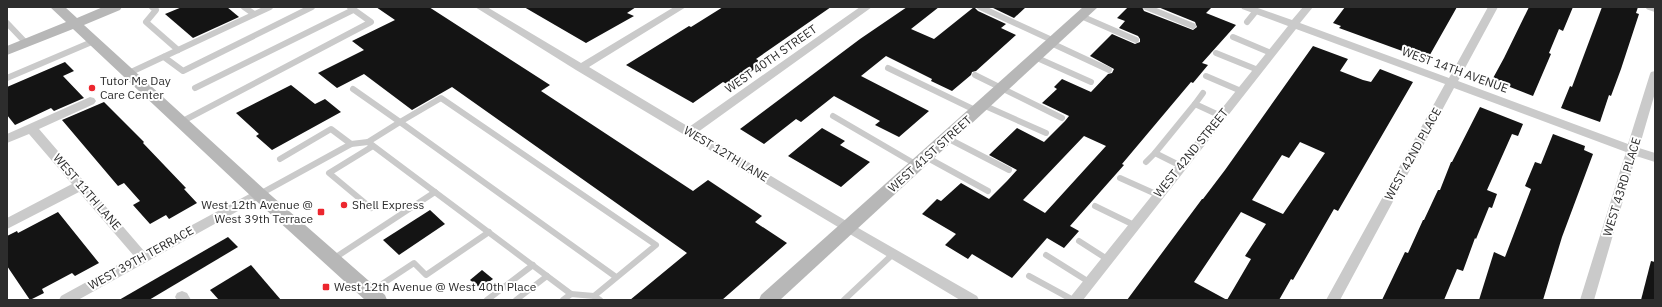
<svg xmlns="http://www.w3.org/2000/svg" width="1662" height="307" viewBox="0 0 1662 307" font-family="'IBM Plex Sans',sans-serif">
  <rect width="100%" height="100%" fill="#fff"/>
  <g fill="#141414" fill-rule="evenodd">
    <path d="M 182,7 L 227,7 L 239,17 L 193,38 L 165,14 Z"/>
    <path d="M 376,7 L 429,7 L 550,85 L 541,91 L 693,191 L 708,180 L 762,216 L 755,222 L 787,243 L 722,300 L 630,300 L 687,253 L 452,87 L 412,110 L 364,74 L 337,88 L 318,73 L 364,50 L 352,41 L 395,20 Z"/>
    <path d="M 524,7 L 636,7 L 627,13 L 634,16 L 586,43 Z"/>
    <path d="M 723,7 L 831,7 L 756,59 L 763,63 L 731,86 L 723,82 L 693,103 L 626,65 L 689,26 L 691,27 Z"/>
    <path d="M 907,7 L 939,7 L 911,29 L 934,39 L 974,7 L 978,11 L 1006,24 L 1001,28 L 1016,35 L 976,71 L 972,72 L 971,75 L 952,91 L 931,81 L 932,79 L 886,56 L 861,76 L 929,111 L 899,137 L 875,125 L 880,121 L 834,96 L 801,122 L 796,119 L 764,144 L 740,129 L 860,39 Z"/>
    <path d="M 991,7 L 1026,7 L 1014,18 Z"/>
    <path d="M 1128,7 L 1142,7 L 1144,11 L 1193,30 L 1197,27 L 1195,22 L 1158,7 L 1212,7 L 1206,13 L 1236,25 L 1202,63 L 1208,65 L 1193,83 L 1191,82 L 1122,164 L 1124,165 L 1070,226 L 1079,231 L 1064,248 L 1047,238 L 1012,278 L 972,254 L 968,259 L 945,245 L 956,234 L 922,214 L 937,199 L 941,201 L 961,183 L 989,199 L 1007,181 L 1017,170 L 989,155 L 1017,128 L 1044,142 L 1065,121 L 1069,116 L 1042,103 L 1057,89 L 1054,87 L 1062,79 L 1091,92 L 1108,74 L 1112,73 L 1114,69 L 1090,56 L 1112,34 L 1135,44 L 1140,42 L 1140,39 L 1138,36 L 1119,28 L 1125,21 L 1117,18 ZM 1084,136 L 1106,146 L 1045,213 L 1023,200 Z"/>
    <path d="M 1345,7 L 1457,7 L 1427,60 L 1339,28 L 1341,26 L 1333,23 Z"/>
    <path d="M 1529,7 L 1573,7 L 1563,31 L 1559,29 L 1549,53 L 1551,54 L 1533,96 L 1492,80 L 1504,58 Z"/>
    <path d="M 1602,7 L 1638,7 L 1636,13 L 1639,14 L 1621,69 L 1611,96 L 1609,95 L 1600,122 L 1561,108 L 1570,86 L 1572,87 Z"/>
    <path d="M 1313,46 L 1348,59 L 1340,71 L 1363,80 L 1371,82 L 1380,69 L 1413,82 L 1338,211 L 1334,209 L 1293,280 L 1291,279 L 1279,300 L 1127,300 L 1202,199 L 1203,199 L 1225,170 ZM 1300,142 L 1325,153 L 1283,214 L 1252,200 L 1282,155 L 1289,158 ZM 1241,212 L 1266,224 L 1245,256 L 1251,259 L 1227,300 L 1194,282 Z"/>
    <path d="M 65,62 L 74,71 L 63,76 L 84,98 L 54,111 L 51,108 L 15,125 L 7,115 L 7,87 Z"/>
    <path d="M 291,85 L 315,104 L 325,99 L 341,112 L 272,150 L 256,136 L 259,134 L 236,113 Z"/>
    <path d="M 104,102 L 144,142 L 143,143 L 186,188 L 184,189 L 197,203 L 169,219 L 166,215 L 150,224 L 133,205 L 140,201 L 124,183 L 118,186 L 62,120 Z"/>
    <path d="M 1480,107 L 1523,124 L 1518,136 L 1512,134 L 1487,190 L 1497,194 L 1492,208 L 1489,207 L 1476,239 L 1475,238 L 1463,271 L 1457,269 L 1444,300 L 1382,300 L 1405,252 L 1408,253 L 1423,220 L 1424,220 L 1438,190 L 1440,190 L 1451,162 L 1452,162 Z"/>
    <path d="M 822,128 L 845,141 L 840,145 L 870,162 L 841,187 L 788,156 Z"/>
    <path d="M 1553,134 L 1585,146 L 1584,150 L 1593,154 L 1562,237 L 1543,300 L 1479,300 L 1494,252 L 1505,257 L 1531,189 L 1525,186 L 1535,162 L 1541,164 Z"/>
    <path d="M 430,210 L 445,224 L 399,255 L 383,240 Z"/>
    <path d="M 58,212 L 99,263 L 75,276 L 72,273 L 42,289 L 44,293 L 30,300 L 7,266 L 7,236 L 17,231 L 18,233 Z"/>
    <path d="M 228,237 L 238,247 L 149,300 L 119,300 Z"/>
    <path d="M 1651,261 L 1655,262 L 1655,300 L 1641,300 Z"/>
    <path d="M 251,265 L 281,300 L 219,300 L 210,290 Z"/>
    <path d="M 482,270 L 493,279 L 480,288 L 470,280 Z"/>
  </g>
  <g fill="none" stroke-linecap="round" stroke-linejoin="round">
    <g stroke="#cacaca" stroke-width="6">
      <path d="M 152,7 L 156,10 L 146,22 L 178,50"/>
      <path d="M 244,7 L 254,14"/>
      <path d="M 980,7 L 1054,41"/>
      <path d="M 1146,7 L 1193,26"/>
      <path d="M 1649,7 L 1655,9"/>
      <path d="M 1081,16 L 1136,40"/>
      <path d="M 1247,22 L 1256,11"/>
      <path d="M 7,23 L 26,43"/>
      <path d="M 1233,37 L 1271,53"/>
      <path d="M 1051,43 L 1109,70"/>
      <path d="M 1216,53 L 1258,70"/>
      <path d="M 164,57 L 183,71 L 312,7"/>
      <path d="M 1035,57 L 1091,82"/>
      <path d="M 888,68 L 977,111"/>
      <path d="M 129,73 L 270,7"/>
      <path d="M 975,75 L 1062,118"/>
      <path d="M 1206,76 L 1241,91"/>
      <path d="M 7,78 L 94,41"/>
      <path d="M 195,88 L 353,10"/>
      <path d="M 353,89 L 400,122 L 368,142 L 571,294"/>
      <path d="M 1203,93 L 1195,104 L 1221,116"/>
      <path d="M 983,105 L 1046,133"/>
      <path d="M 833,116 L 917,165"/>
      <path d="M 181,122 L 371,22 L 350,7"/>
      <path d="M 947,138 L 1009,170"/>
      <path d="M 926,157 L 988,191"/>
      <path d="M 280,159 L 331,129 L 351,144"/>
      <path d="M 1146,162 L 1155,153"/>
      <path d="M 1181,166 L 1155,153 L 1195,104"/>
      <path d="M 1120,178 L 1158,195"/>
      <path d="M 260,194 L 351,144 L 368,142"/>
      <path d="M 1095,206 L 1134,225"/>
      <path d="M 371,208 L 329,173 L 373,146"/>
      <path d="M 1079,241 L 1107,259"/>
      <path d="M 1046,255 L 1089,282"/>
      <path d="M 333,259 L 435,192"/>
      <path d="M 1029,276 L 1073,300"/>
      <path d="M 370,292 L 414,263 L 426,275 L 489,232"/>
      <path d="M 487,300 L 533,265"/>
      <path d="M 516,300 L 547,276"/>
      <path d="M 563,300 L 571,294 L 594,296"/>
      <path d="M 600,300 L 594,296 L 656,245 L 441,98 L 400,122 L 616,277"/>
      <path d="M 844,300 L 893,254"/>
    </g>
    <g fill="#cacaca" fill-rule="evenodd">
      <path d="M 475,7 L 487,7 L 581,63 L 674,7 L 686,7 L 589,67 L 689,127 L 860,7 L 872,7 L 698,132 L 853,225 L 977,296 L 979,300 L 960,300 L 576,70 Z"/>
      <path d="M 1241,7 L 1255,7 L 1292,20 L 1303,7 L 1313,7 L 1300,23 L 1449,78 L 1488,7 L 1498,7 L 1458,81 L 1628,144 L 1650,74 L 1651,72 L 1655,71 L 1655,93 L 1639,148 L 1655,153 L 1655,162 L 1636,156 L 1594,300 L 1580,300 L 1626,152 L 1454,88 L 1340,300 L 1326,300 L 1445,84 L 1296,29 L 1083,300 L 1068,300 L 1288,26 L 1242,9 Z"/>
      <path d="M 90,97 L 94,98 L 96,101 L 94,104 L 39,129 L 144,251 L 255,191 L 259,189 L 263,191 L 265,194 L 263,197 L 78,300 L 59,300 L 61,296 L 134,256 L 79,192 L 7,229 L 7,218 L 72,184 L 29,134 L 7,143 L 7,134 Z"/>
      <path d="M 182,291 L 187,293 L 191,300 L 177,300 L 175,297 L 177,293 Z"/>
    </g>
    <g fill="#b7b7b7" fill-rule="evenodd">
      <path d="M 50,7 L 65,7 L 77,18 L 103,7 L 122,7 L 120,10 L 84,25 L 265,190 L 385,295 L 387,300 L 365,300 L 253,198 L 73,29 L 7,55 L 7,46 L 66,22 Z"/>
      <path d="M 1083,7 L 1098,7 L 780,300 L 759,300 L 761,295 Z"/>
    </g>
  </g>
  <g fill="#ec262e" stroke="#fff" stroke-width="1.5">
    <circle cx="92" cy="88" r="4"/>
    <circle cx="344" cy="205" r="4"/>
    <rect x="317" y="208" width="8" height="8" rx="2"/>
    <rect x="322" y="283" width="8" height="8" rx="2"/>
  </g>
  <g text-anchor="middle" stroke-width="4" stroke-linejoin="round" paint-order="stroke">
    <g font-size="12" fill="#2d2d2d" stroke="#fff">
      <text transform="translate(771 59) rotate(-35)" y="4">WEST 40TH STREET</text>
      <text transform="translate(1455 70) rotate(20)" y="4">WEST 14TH AVENUE</text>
      <text transform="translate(1191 153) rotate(-51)" y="4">WEST 42ND STREET</text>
      <text transform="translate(726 154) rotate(31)" y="4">WEST 12TH LANE</text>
      <text transform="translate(930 154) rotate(-42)" y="4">WEST 41ST STREET</text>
      <text transform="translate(1413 154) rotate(-61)" y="4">WEST 42ND PLACE</text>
      <text transform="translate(1622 187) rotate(-73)" y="4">WEST 43RD PLACE</text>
      <text transform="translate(87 192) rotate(49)" y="4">WEST 11TH LANE</text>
      <text transform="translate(141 258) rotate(-29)" y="4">WEST 39TH TERRACE</text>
    </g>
    <g font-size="12" fill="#2d2d2d" stroke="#fff" text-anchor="start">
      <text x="100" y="85">Tutor Me Day<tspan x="100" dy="14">Care Center</tspan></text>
      <text x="313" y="209" text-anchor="end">West 12th Avenue @<tspan x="313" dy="14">West 39th Terrace</tspan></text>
      <text x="352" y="209">Shell Express</text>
      <text x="334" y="291">West 12th Avenue @ West 40th Place</text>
    </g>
  </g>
  <rect width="1662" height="307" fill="none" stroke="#2d2d2d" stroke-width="16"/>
</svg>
